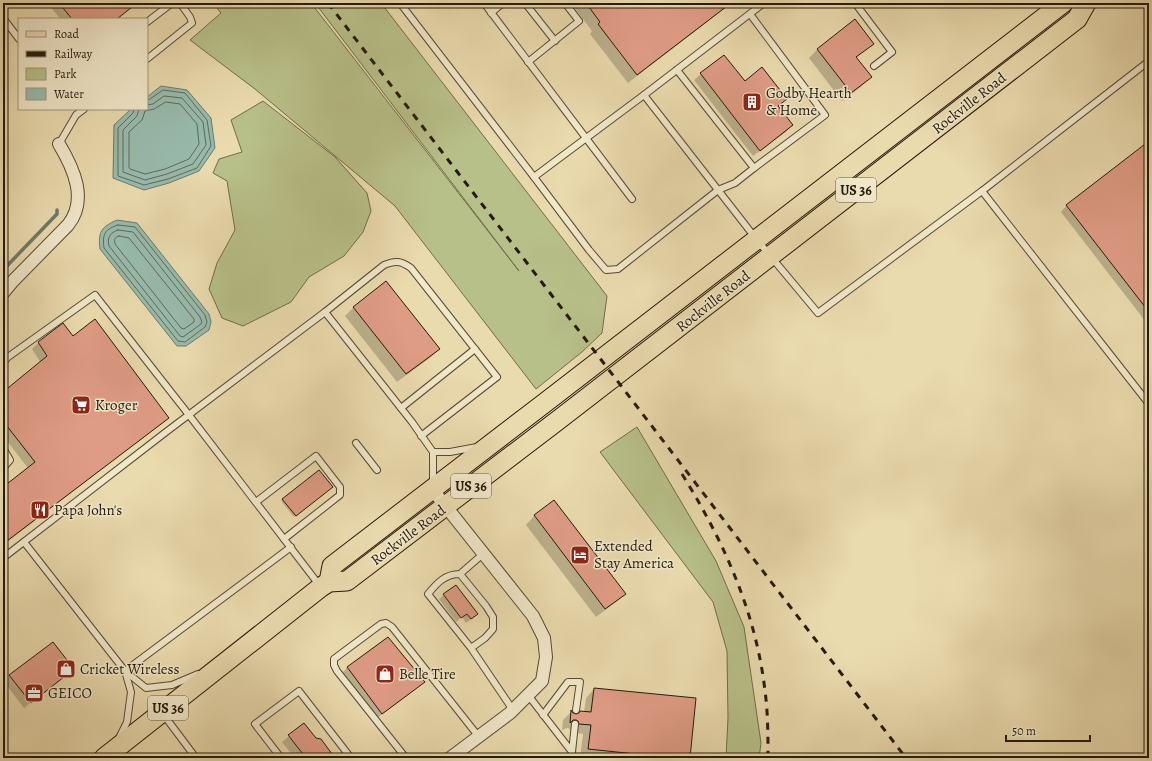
<svg xmlns="http://www.w3.org/2000/svg" width="1152" height="761" viewBox="0 0 1152 761" font-family="Alegreya,serif">
  <rect width="100%" height="100%" fill="#eadbae"/>
  <filter id="stains"><feTurbulence type="fractalNoise" baseFrequency=".005" numOctaves="4"/><feColorMatrix values="0 0 0 0 .2 0 0 0 0 .09 0 0 0 0 .02 0 0 0 .5 -.17"/></filter>
  <radialGradient id="worn" r=".72"><stop offset=".6" stop-color="#630" stop-opacity="0"/><stop offset="1" stop-color="#630" stop-opacity=".3"/></radialGradient>
  <g fill="#b8c089" stroke="#6e6d4a">
    <path d="M 213,3 L 311,3 L 519,271 L 315,3 L 381,3 L 607,296 L 602,333 L 582,352 L 536,389 L 395,206 L 255,89 L 190,40 L 221,13 Z"/>
    <path d="M 263,101 L 335,157 L 367,193 L 371,211 L 363,232 L 344,256 L 309,277 L 291,302 L 243,326 L 222,318 L 209,289 L 217,263 L 235,230 L 227,181 L 213,173 L 219,159 L 242,152 L 231,120 Z"/>
    <path d="M 637,427 L 716,561 L 744,627 L 761,743 L 759,758 L 726,758 L 728,718 L 727,651 L 713,602 L 600,452 Z"/>
  </g>
  <g fill="#98bbad" stroke="#6a7b6c">
    <path d="M 161,86 L 187,90 L 211,118 L 215,148 L 199,171 L 169,183 L 144,190 L 113,178 L 114,125 L 131,109 L 147,109 L 147,97 Z"/>
    <path d="M 117,220 L 137,223 L 209,314 L 211,322 L 209,330 L 186,346 L 177,346 L 100,249 C 98,232 101,227 117,220 Z"/>
  </g>
  <g fill="#0003">
    <path d="M 48,3 L 137,3 L 117,19 L 60,19 Z"/>
    <path d="M 571,3 L 732,3 L 628,83 L 590,34 L 592,31 Z"/>
    <path d="M 855,21 L 873,44 L 856,58 L 870,77 L 862,86 L 842,101 L 809,58 L 817,50 Z"/>
    <path d="M 724,56 L 744,82 L 777,106 L 792,125 L 786,132 L 753,156 L 694,80 L 701,74 Z"/>
    <path d="M 1149,142 L 1149,326 L 1061,212 L 1067,205 Z"/>
    <path d="M 354,307 L 439,349 L 430,358 L 397,382 L 345,316 Z"/>
    <path d="M 63,325 L 73,338 L 168,418 L 161,424 L 3,545 L 3,488 L 28,468 L 3,436 L 3,393 L 41,363 L 32,349 L 38,343 Z"/>
    <path d="M 330,489 L 294,517 L 281,501 L 283,499 Z"/>
    <path d="M 554,501 L 625,594 L 616,602 L 596,617 L 526,525 L 534,516 Z"/>
    <path d="M 456,586 L 473,618 L 466,623 L 462,617 L 456,622 L 439,599 Z"/>
    <path d="M 387,638 L 424,682 L 415,690 L 373,721 L 339,676 L 347,668 Z"/>
    <path d="M 73,669 L 66,676 L 24,708 L 4,682 L 10,675 Z"/>
    <path d="M 594,689 L 689,758 L 580,758 L 583,734 L 571,732 L 570,729 L 567,728 L 562,730 L 563,720 L 571,712 L 576,716 L 584,712 L 586,698 Z"/>
    <path d="M 304,724 L 332,758 L 295,758 L 282,742 Z"/>
  </g>
  <g fill="none" stroke-linecap="round" stroke-linejoin="round">
    <g stroke="#5e6a5c" stroke-width="1">
      <path d="M 166,102 L 180,104 L 197,124 L 199,144 L 189,159 L 165,169 L 145,174 L 130,169 L 129,167 L 129,132 L 142,120 L 145,111 L 154,109 Z"/>
      <path d="M 134,109 L 133,113 L 118,128 L 118,176 L 144,185 L 168,179 L 197,168 L 211,146 L 207,120 L 185,93 L 163,90 L 150,99 L 147,100"/>
      <path d="M 139,109 L 137,116 L 123,130 L 123,172 L 145,180 L 167,174 L 193,164 L 206,145 L 203,122 L 182,98 L 164,96 L 153,104 L 147,105"/>
      <path d="M 118,225 L 135,227 L 205,315 L 207,322 L 205,327 L 185,342 L 178,341 L 104,248 C 102,234 105,229 118,225 Z"/>
      <path d="M 118,230 L 133,232 L 200,317 L 202,322 L 201,324 L 183,337 L 180,336 L 109,246 C 107,237 110,233 118,230 Z"/>
      <path d="M 119,236 L 129,238 L 194,319 L 194,322 L 184,329 L 181,328 L 115,244 C 114,239 115,237 119,236 Z"/>
    </g>
    <path stroke="#6a7b6c" stroke-width="3.5" d="M 3,270 L 57,214 L 57,210"/>
  </g>
  <g fill="#df9c85" stroke="#251a0b">
    <path d="M 59,3 L 137,3 L 117,19 L 72,19 Z"/>
    <path d="M 586,3 L 731,3 L 637,75 L 598,24 L 600,22 Z"/>
    <path d="M 855,19 L 874,44 L 856,57 L 872,77 L 851,93 L 817,49 Z"/>
    <path d="M 724,55 L 745,81 L 762,67 L 787,99 L 778,106 L 793,125 L 760,151 L 700,73 Z"/>
    <path d="M 1149,141 L 1149,312 L 1066,205 Z"/>
    <path d="M 386,281 L 440,349 L 406,374 L 353,307 Z"/>
    <path d="M 95,319 L 169,418 L 3,544 L 3,487 L 35,462 L 3,421 L 3,392 L 47,356 L 38,342 L 63,323 L 73,336 Z"/>
    <path d="M 319,470 L 333,487 L 296,516 L 282,499 Z"/>
    <path d="M 554,500 L 626,594 L 605,609 L 534,515 Z"/>
    <path d="M 456,585 L 478,614 L 471,619 L 467,614 L 461,618 L 443,594 Z"/>
    <path d="M 388,637 L 425,682 L 382,714 L 347,667 Z"/>
    <path d="M 53,642 L 74,669 L 31,703 L 9,675 Z"/>
    <path d="M 594,688 L 696,698 L 690,758 L 674,758 L 588,749 L 591,725 L 579,724 L 578,721 L 576,720 L 573,720 L 570,723 L 571,710 L 573,713 L 576,714 L 579,713 L 580,711 L 591,712 Z"/>
    <path d="M 304,723 L 316,738 L 321,739 L 335,758 L 306,758 L 288,735 Z"/>
  </g>
  <g fill="none" stroke-linecap="round" stroke-linejoin="round">
    <defs>
      <g id="service">
        <path d="M 400,3 L 534,177 L 644,95 L 757,240 L 818,313 L 982,191"/>
        <path d="M 484,3 L 632,199"/>
        <path d="M 525,3 L 555,41"/>
        <path d="M 855,3 L 892,52 L 874,66"/>
        <path d="M 491,13 L 503,3"/>
        <path d="M 750,14 L 825,115 L 754,168"/>
        <path d="M 3,18 L 19,39"/>
        <path d="M 147,22 L 172,3"/>
        <path d="M 147,59 L 192,23 L 190,17 L 180,3"/>
        <path d="M 1149,61 L 982,191 L 1149,404"/>
        <path d="M 528,62 L 579,21 L 565,3"/>
        <path d="M 644,95 L 764,3"/>
        <path d="M 59,144 L 76,115 L 84,109"/>
        <path d="M 534,177 L 589,250 L 606,270 L 618,269 L 718,190 L 735,183 L 754,168 L 677,70"/>
        <path d="M 325,312 L 384,265 C 396,260 401,261 411,268 L 497,377 L 421,436"/>
        <path d="M 3,363 L 8,357 L 95,295 L 189,415 L 320,586"/>
        <path d="M 401,408 L 475,349"/>
        <path d="M 356,443 L 377,470"/>
        <path d="M 3,448 L 10,460 L 3,468"/>
        <path d="M 433,452 L 450,452 L 477,447"/>
        <path d="M 256,502 L 316,456 L 340,487 L 340,495 L 284,539"/>
        <path d="M 24,542 L 125,671 L 146,688 L 172,685 L 198,674"/>
        <path d="M 3,558 L 166,432 L 325,312 L 412,422 L 433,452 L 433,484"/>
        <path d="M 460,574 L 483,554"/>
        <path d="M 471,648 L 485,638 L 493,629 L 493,617 L 486,606 L 460,574 C 445,574 437,583 428,594 L 471,648 L 513,710"/>
        <path d="M 125,671 L 291,547"/>
        <path d="M 528,695 L 572,752"/>
        <path d="M 163,714 L 196,758"/>
        <path d="M 543,715 L 568,682 L 580,682 L 576,710"/>
        <path d="M 119,738 L 127,722 L 131,692 L 125,671"/>
        <path d="M 572,752 L 575,724"/>
        <path d="M 281,758 L 255,724 L 299,691 L 351,758"/>
        <path d="M 406,758 L 337,671 L 334,665 L 334,659 L 381,624 L 386,623 L 392,627 L 479,737"/>
      </g>
      <g id="minor">
        <path d="M 3,293 L 13,281 L 68,225 C 88,200 74,169 59,144"/>
        <path d="M 432,489 L 533,616 L 544,638 L 546,657 L 542,681 L 510,713 L 450,758"/>
      </g>
      <g id="primary">
        <path d="M 329,582 L 332,566 L 542,405 L 1063,3"/>
        <path d="M 104,758 L 321,587 L 329,582 L 347,581 L 557,421 L 1077,19 L 1086,3"/>
      </g>
    </defs>
    <use href="#service" stroke="#564a34" stroke-width="8"/>
    <use href="#minor" stroke="#564a34" stroke-width="14"/>
    <use href="#primary" stroke="#251a0b" stroke-width="21"/>
    <use href="#service" stroke="#f1e8ca" stroke-width="6"/>
    <use href="#minor" stroke="#f1e8ca" stroke-width="12"/>
    <use href="#primary" stroke="#eadbae" stroke-width="19"/>
    <g stroke="#251a0b" stroke-width="3" stroke-dasharray="7 7" stroke-linecap="butt">
      <path d="M 328,3 L 906,758"/>
      <path d="M 682,474 C 723,540 756,612 765,691 C 768,713 768,736 768,758"/>
    </g>
  </g>
  <defs>
    <symbol id="building-square" viewBox="-11 -11 22 22"><rect x="-9" y="-9" width="18" height="18" rx="4" fill="#8f2418" stroke="#f1e8ca"/><path d="M-4-6H4V6H1V3H-1V6H-4ZM-2.5-4.3h1.7v1.8h-1.7ZM.8-4.3h1.7v1.8H.8ZM-2.5-1h1.7V.8h-1.7ZM.8-1h1.7V.8H.8Z" fill="#fff"/></symbol>
    <symbol id="supermarket-square" viewBox="-11 -11 22 22"><rect x="-9" y="-9" width="18" height="18" rx="4" fill="#8f2418" stroke="#f1e8ca"/><path d="M-6-5.5h2.5l.6 2H6L4.5 2H-2.5L-4.4-4H-6ZM-1.5 3.2a1.3 1.3 0 1 0 .1 0ZM3 3.2a1.3 1.3 0 1 0 .1 0Z" fill="#fff"/></symbol>
    <symbol id="restaurant-square" viewBox="-11 -11 22 22"><rect x="-9" y="-9" width="18" height="18" rx="4" fill="#8f2418" stroke="#f1e8ca"/><path d="M-5-6h1v4h1v-4h1v4h1v-4h1v5L-1.5 .5V6h-2V.5L-5-1ZM5-6V6H3V1.5H1.5Q1.5-4 5-6Z" fill="#fff"/></symbol>
    <symbol id="hotel-square" viewBox="-11 -11 22 22"><rect x="-9" y="-9" width="18" height="18" rx="4" fill="#8f2418" stroke="#f1e8ca"/><path d="M-6-4.5h1.5V1H6V5H4.5V3h-9V5H-6ZM-4 0a1.8 1.8 0 1 1 3.6 0ZM.5 0V-2.5h3Q6-2.5 6 0Z" fill="#fff"/></symbol>
    <symbol id="shop-square" viewBox="-11 -11 22 22"><rect x="-9" y="-9" width="18" height="18" rx="4" fill="#8f2418" stroke="#f1e8ca"/><path d="M-5-2.5h2.3a2.7 3.5 0 0 1 5.4 0H5L5.5 6h-11ZM-1.5-2.5h3a1.5 2.3 0 0 0-3 0Z" fill="#fff"/></symbol>
    <symbol id="office-square" viewBox="-11 -11 22 22"><rect x="-9" y="-9" width="18" height="18" rx="4" fill="#8f2418" stroke="#f1e8ca"/><path d="M-6-3h4V-5.5h4V-3h4V5H-6ZM-1-4.5V-3h2v-1.5ZM-6 0V1H6V0Z" fill="#fff"/></symbol>
  </defs>
  <g fill-rule="evenodd">
    <use href="#building-square" x="741" y="91" width="22" height="22"/>
    <use href="#supermarket-square" x="70" y="394" width="22" height="22"/>
    <use href="#restaurant-square" x="29" y="499" width="22" height="22"/>
    <use href="#hotel-square" x="569" y="544" width="22" height="22"/>
    <use href="#shop-square" x="55" y="658" width="22" height="22"/>
    <use href="#shop-square" x="374" y="663" width="22" height="22"/>
    <use href="#office-square" x="23" y="682" width="22" height="22"/>
  </g>
  <g text-anchor="middle" stroke-width="3" stroke-linejoin="round" paint-order="stroke">
    <g fill="#f1e8ca" stroke="#625844" stroke-width="1">
      <rect x="836" y="178" width="40" height="24" rx="3"/>
      <rect x="451" y="474" width="40" height="24" rx="3"/>
      <rect x="148" y="696" width="40" height="24" rx="3"/>
    </g>
    <g font-size="14" font-weight="bold" fill="#251a0b">
      <text x="856" y="195">US 36</text>
      <text x="471" y="491">US 36</text>
      <text x="168" y="713">US 36</text>
    </g>
    <g font-size="15" fill="#251a0b" stroke="#f1e8ca" text-anchor="start">
      <text x="766" y="98">Godby Hearth<tspan x="766" dy="17">&amp; Home</tspan></text>
      <text x="95" y="410">Kroger</text>
      <text x="54" y="515">Papa John's</text>
      <text x="594" y="551">Extended<tspan x="594" dy="17">Stay America</tspan></text>
      <text x="80" y="674">Cricket Wireless</text>
      <text x="399" y="679">Belle Tire</text>
      <text x="48" y="698">GEICO</text>
    </g>
    <g font-size="15" fill="#251a0b" stroke="#f1e8ca">
      <text transform="translate(969 103) rotate(-38)" y="5">Rockville Road</text>
      <text transform="translate(713 301) rotate(-38)" y="5">Rockville Road</text>
      <text transform="translate(408 535) rotate(-37)" y="5">Rockville Road</text>
    </g>
  </g>
  <rect width="1152" height="761" fill="none" stroke="#eadbae" stroke-width="16"/>
  <rect x="4" y="4" width="1144" height="753" fill="none" stroke="#251a0b" stroke-width="2"/>
  <rect x="8" y="8" width="1136" height="745" fill="none" stroke="#251a0b"/>
  <rect x="18" y="18" width="130" height="92" fill="#f1e8ca" stroke="#9f967e"/>
  <rect x="26" y="31" width="20" height="6" fill="#eadbae" stroke="#9f967e"/>
  <text x="54" y="38" font-size="12" fill="#251a0b">Road</text>
  <rect x="26" y="51" width="20" height="6" fill="#251a0b" stroke="#9f967e"/>
  <text x="54" y="58" font-size="12" fill="#251a0b">Railway</text>
  <rect x="26" y="68" width="20" height="12" fill="#b8c089" stroke="#9f967e"/>
  <text x="54" y="78" font-size="12" fill="#251a0b">Park</text>
  <rect x="26" y="88" width="20" height="12" fill="#98bbad" stroke="#9f967e"/>
  <text x="54" y="98" font-size="12" fill="#251a0b">Water</text>
  <path d="M1006 735v6h84v-6" fill="none" stroke="#251a0b" stroke-width="2"/>
  <text x="1012" y="735" font-size="12" fill="#251a0b" stroke="#f1e8ca" stroke-width="3" paint-order="stroke">50 m</text>
  <rect width="100%" height="100%" filter="url(#stains)"/>
  <rect width="100%" height="100%" fill="url(#worn)"/>
</svg>
